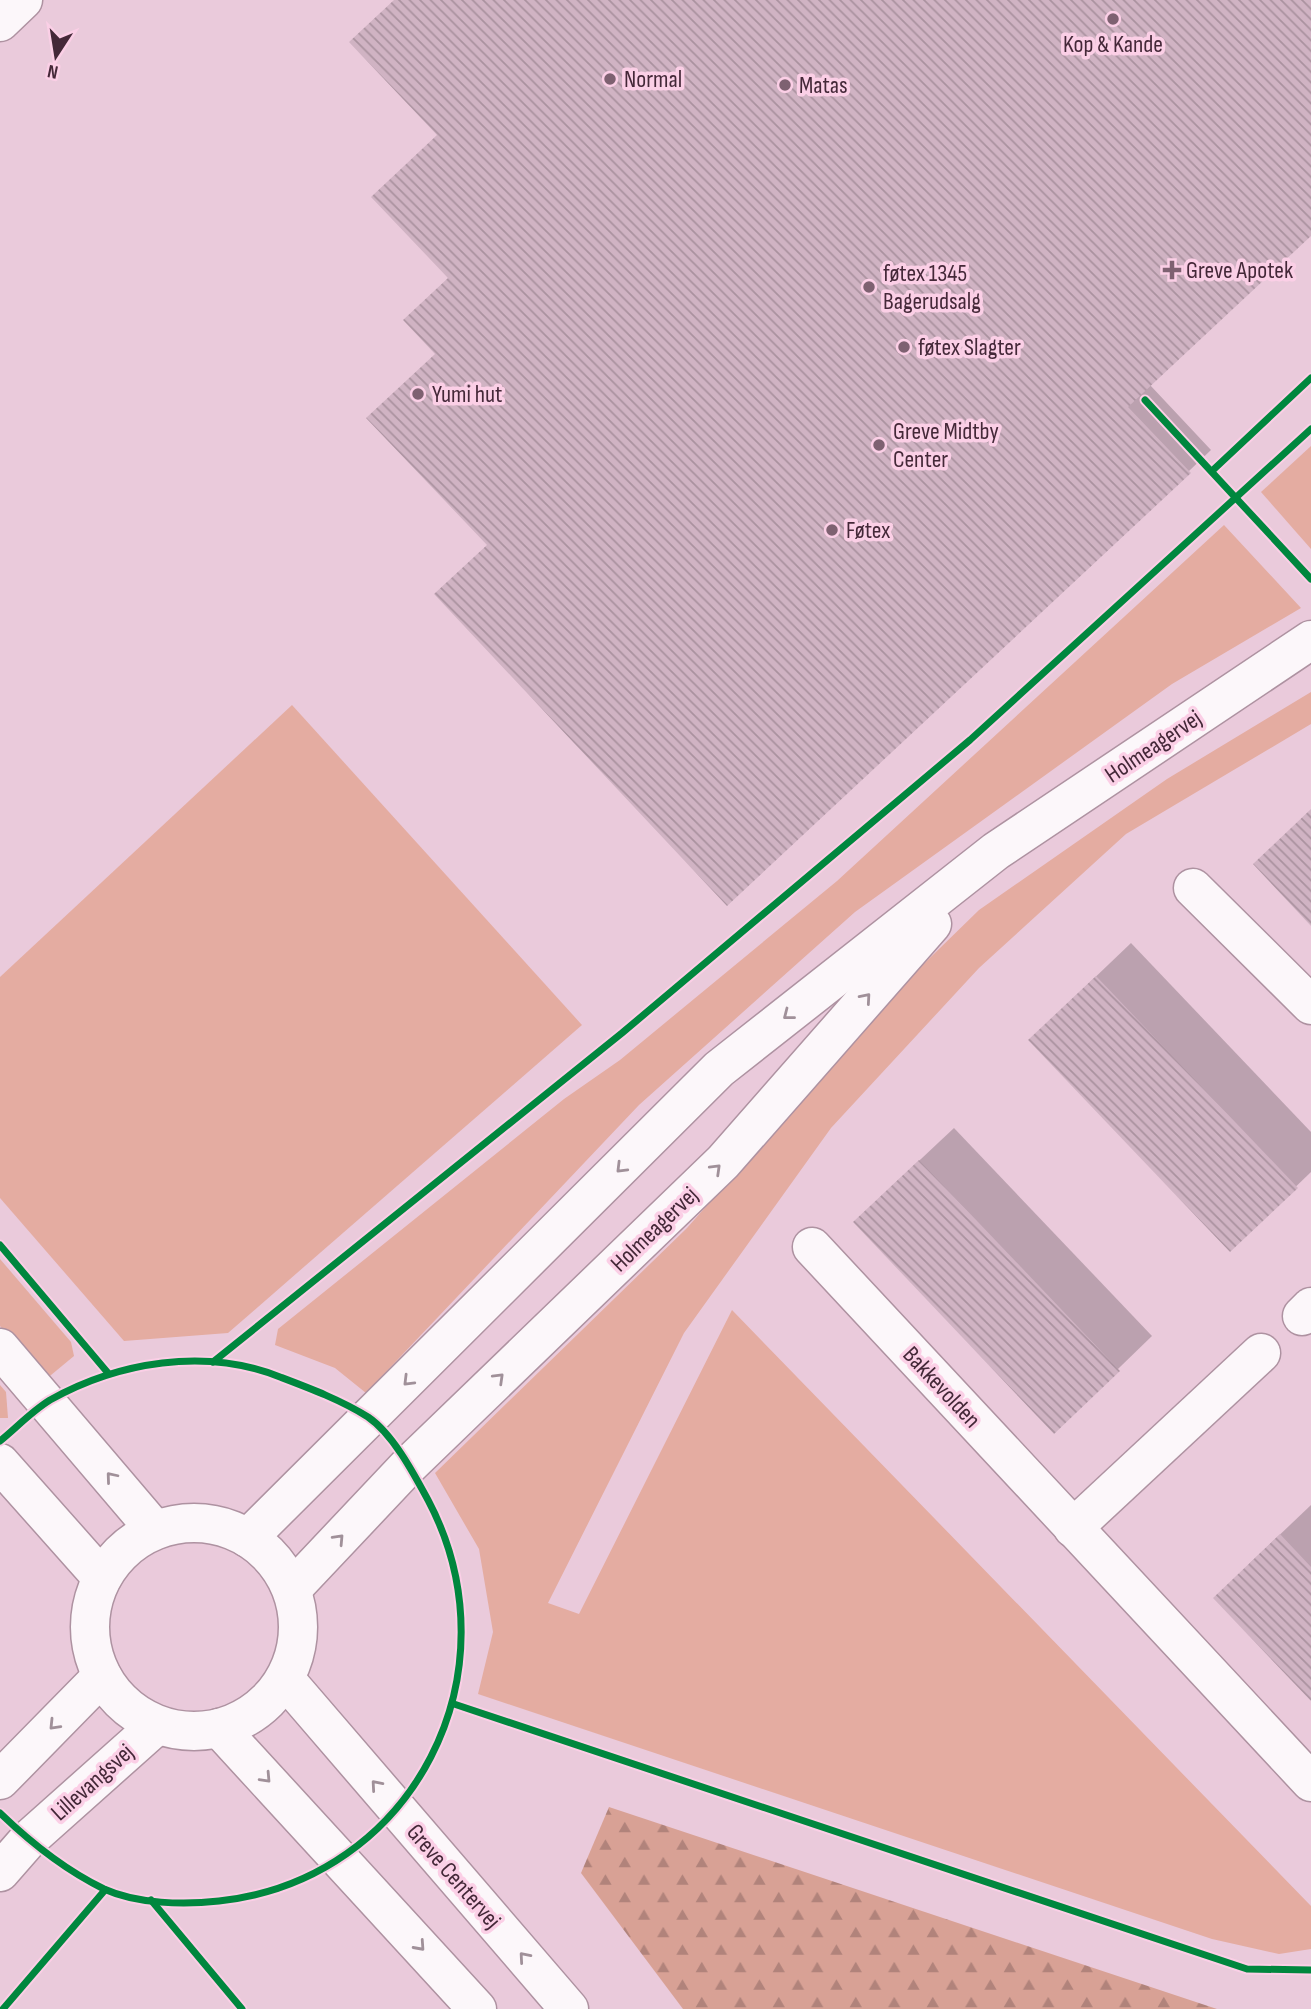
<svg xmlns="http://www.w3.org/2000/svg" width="1311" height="2009" viewBox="0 0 1311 2009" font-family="'Sofia Sans Condensed',sans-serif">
  <defs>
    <pattern id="forest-firs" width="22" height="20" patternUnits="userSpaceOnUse" patternTransform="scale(1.75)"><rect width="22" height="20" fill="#d8a195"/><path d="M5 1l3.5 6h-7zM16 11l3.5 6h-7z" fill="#b1837b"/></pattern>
    <pattern id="building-back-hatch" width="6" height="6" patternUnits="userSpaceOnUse" patternTransform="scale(1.75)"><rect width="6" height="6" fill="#d0b3c3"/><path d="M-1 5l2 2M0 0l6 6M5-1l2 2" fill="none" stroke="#aa929f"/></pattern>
  </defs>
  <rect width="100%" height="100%" fill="#eacadb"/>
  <g fill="#e4aca1">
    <path d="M 1311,446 L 1311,549 L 1261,492 Z"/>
    <path d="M 1224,525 L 1301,608 L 1172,684 L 855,912 L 639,1105 L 366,1393 L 335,1368 L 275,1345 L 278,1329 L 564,1099 L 620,1060 L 837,881 Z"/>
    <path d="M 1311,692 L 1311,724 L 1126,834 L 979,968 L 831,1128 L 684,1333 L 548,1603 L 579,1614 L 732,1310 L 1311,1906 L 1311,1949 L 1279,1954 L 1212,1939 L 478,1694 L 493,1632 L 479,1549 L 435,1473 L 687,1228 L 898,989 L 979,910 L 1167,779 Z"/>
    <path d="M 292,705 L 582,1025 L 228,1333 L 124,1341 L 0,1198 L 0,977 Z"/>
    <path d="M 0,1259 L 71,1342 L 74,1356 L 45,1380 L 0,1326 Z"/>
    <path d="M 0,1385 L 6,1392 L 8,1418 L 0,1418 Z"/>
  </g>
  <path fill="url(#forest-firs)" d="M 609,1807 L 1217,2009 L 683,2009 L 581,1873 Z"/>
  <g fill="#0003">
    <path d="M 395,0 L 1311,0 L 1311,234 L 1150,385 L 1211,450 L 1189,471 L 488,544 L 437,353 L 450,278 L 438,134 Z"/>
    <path d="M 1131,943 L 1311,1132 L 1311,1172 L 1230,1250 L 1064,1007 Z"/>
    <path d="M 954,1128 L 1152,1336 L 1054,1431 L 889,1189 Z"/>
    <path d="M 1311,1505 L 1311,1698 L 1249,1564 Z"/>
  </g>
  <g fill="url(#building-back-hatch)">
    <path d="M 394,0 L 1311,0 L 1311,236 L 1128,407 L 1191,473 L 727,906 L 434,594 L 487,545 L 366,418 L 435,354 L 403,320 L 448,278 L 371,197 L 437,135 L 349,42 Z"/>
    <path d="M 1311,809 L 1311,926 L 1253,864 Z"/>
    <path d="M 1096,976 L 1298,1188 L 1230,1252 L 1028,1040 Z"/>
    <path d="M 919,1160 L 1120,1371 L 1054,1434 L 853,1222 Z"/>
    <path d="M 1280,1534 L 1311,1567 L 1311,1701 L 1213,1598 Z"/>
  </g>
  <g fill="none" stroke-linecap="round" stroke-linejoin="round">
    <defs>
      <g id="minor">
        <path d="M 0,22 L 23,0"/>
        <path d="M 1193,888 L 1311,1005"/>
        <path d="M 812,1247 L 1311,1782"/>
        <path d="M 1302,1316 L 1311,1307"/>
        <path d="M 1073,1528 L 1261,1353"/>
      </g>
      <g id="tertiary">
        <path d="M 0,1348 L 155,1530"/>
        <path d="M 0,1463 L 102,1578"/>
        <circle cx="194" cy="1627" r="104"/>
        <path d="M 248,1538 L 719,1069 L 996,851 L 1311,640"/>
        <path d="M 292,1589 L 409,1465 L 723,1162 L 932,924"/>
        <path d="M 285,1679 L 569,2009"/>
        <path d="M 219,1728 L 477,2009"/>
        <path d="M 0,1780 L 102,1676"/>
        <path d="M 0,1872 L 28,1840 L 157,1725"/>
      </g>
    </defs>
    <use href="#minor" stroke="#ae92a1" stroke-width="41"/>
    <use href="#tertiary" stroke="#ae92a1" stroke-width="41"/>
    <use href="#minor" stroke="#fcf7fa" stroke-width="38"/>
    <use href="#tertiary" stroke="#fcf7fa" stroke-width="38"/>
    <defs>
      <g id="cycleway">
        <path d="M 1145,400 L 1311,579"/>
        <path d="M 1212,471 L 1311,378"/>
        <path d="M 0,1245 L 108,1373"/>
        <path d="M 213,1362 L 622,1033 L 970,740 L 1311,429"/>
        <path d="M 0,1441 C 16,1428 32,1411 50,1400 C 118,1362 205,1347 280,1377 C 309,1388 341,1400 368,1417 C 393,1434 414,1474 428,1500 C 519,1672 414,1880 219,1901 C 184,1905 137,1904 104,1889 C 67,1871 30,1842 0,1813"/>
        <path d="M 454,1704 L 1247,1969 L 1311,1970"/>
        <path d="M 151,1900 L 242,2009"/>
        <path d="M 3,2009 L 105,1890"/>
      </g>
    </defs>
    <use href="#cycleway" stroke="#fbcfe6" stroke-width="11"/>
    <use href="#cycleway" stroke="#00873e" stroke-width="7"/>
  </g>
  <defs><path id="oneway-chevron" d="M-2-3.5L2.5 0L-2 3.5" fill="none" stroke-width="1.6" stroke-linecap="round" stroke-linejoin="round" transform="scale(1.75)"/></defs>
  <g stroke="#a09099">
    <use href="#oneway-chevron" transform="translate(866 998) rotate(-49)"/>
    <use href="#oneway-chevron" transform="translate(788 1015) rotate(142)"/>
    <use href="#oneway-chevron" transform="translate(621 1168) rotate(135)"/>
    <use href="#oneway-chevron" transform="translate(716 1169) rotate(-44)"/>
    <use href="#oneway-chevron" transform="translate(499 1378) rotate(-44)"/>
    <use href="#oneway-chevron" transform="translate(408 1381) rotate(135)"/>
    <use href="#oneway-chevron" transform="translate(111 1477) rotate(-130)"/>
    <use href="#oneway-chevron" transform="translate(339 1539) rotate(-47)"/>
    <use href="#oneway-chevron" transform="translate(54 1725) rotate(134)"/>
    <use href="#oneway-chevron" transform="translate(266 1778) rotate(47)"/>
    <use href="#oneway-chevron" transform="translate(376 1785) rotate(-131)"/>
    <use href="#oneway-chevron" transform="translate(420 1946) rotate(48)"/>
    <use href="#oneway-chevron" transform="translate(524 1957) rotate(-131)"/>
  </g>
  <g fill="#7e6171" stroke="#fbcfe6" stroke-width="2.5">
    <circle cx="1113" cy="19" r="7"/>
    <circle cx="610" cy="79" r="7"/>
    <circle cx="785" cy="85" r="7"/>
    <path d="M1168.5 259.5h7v7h7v7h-7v7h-7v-7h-7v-7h7z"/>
    <circle cx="869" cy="287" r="7"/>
    <circle cx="904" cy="347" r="7"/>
    <circle cx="418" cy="394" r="7"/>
    <circle cx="879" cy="445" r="7"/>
    <circle cx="832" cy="530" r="7"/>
  </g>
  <g text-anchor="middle" stroke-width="7" stroke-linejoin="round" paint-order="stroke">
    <g font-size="24" fill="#442838" stroke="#fbcfe6" text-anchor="start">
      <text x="1113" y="52" text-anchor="middle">Kop &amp; Kande</text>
      <text x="624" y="87">Normal</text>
      <text x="799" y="93">Matas</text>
      <text x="1186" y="278">Greve Apotek</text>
      <text x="883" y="281">føtex 1345<tspan x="883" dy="28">Bagerudsalg</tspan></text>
      <text x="918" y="355">føtex Slagter</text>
      <text x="432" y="402">Yumi hut</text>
      <text x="893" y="439">Greve Midtby<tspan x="893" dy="28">Center</tspan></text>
      <text x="846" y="538">Føtex</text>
    </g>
    <g font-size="24" fill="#442838" stroke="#fbcfe6">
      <text transform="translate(1153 746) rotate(-34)" y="8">Holmeagervej</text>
      <text transform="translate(654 1229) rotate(-44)" y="8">Holmeagervej</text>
      <text transform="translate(942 1387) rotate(47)" y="8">Bakkevolden</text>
      <text transform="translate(92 1782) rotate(-42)" y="8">Lillevangsvej</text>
      <text transform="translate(454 1876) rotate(49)" y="8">Greve Centervej</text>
    </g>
  </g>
  <g transform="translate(56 56) rotate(192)" stroke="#fbcfe6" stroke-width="5" paint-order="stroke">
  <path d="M0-5L12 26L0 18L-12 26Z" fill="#442838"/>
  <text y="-10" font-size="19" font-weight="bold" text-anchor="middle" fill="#442838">N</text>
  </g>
</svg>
